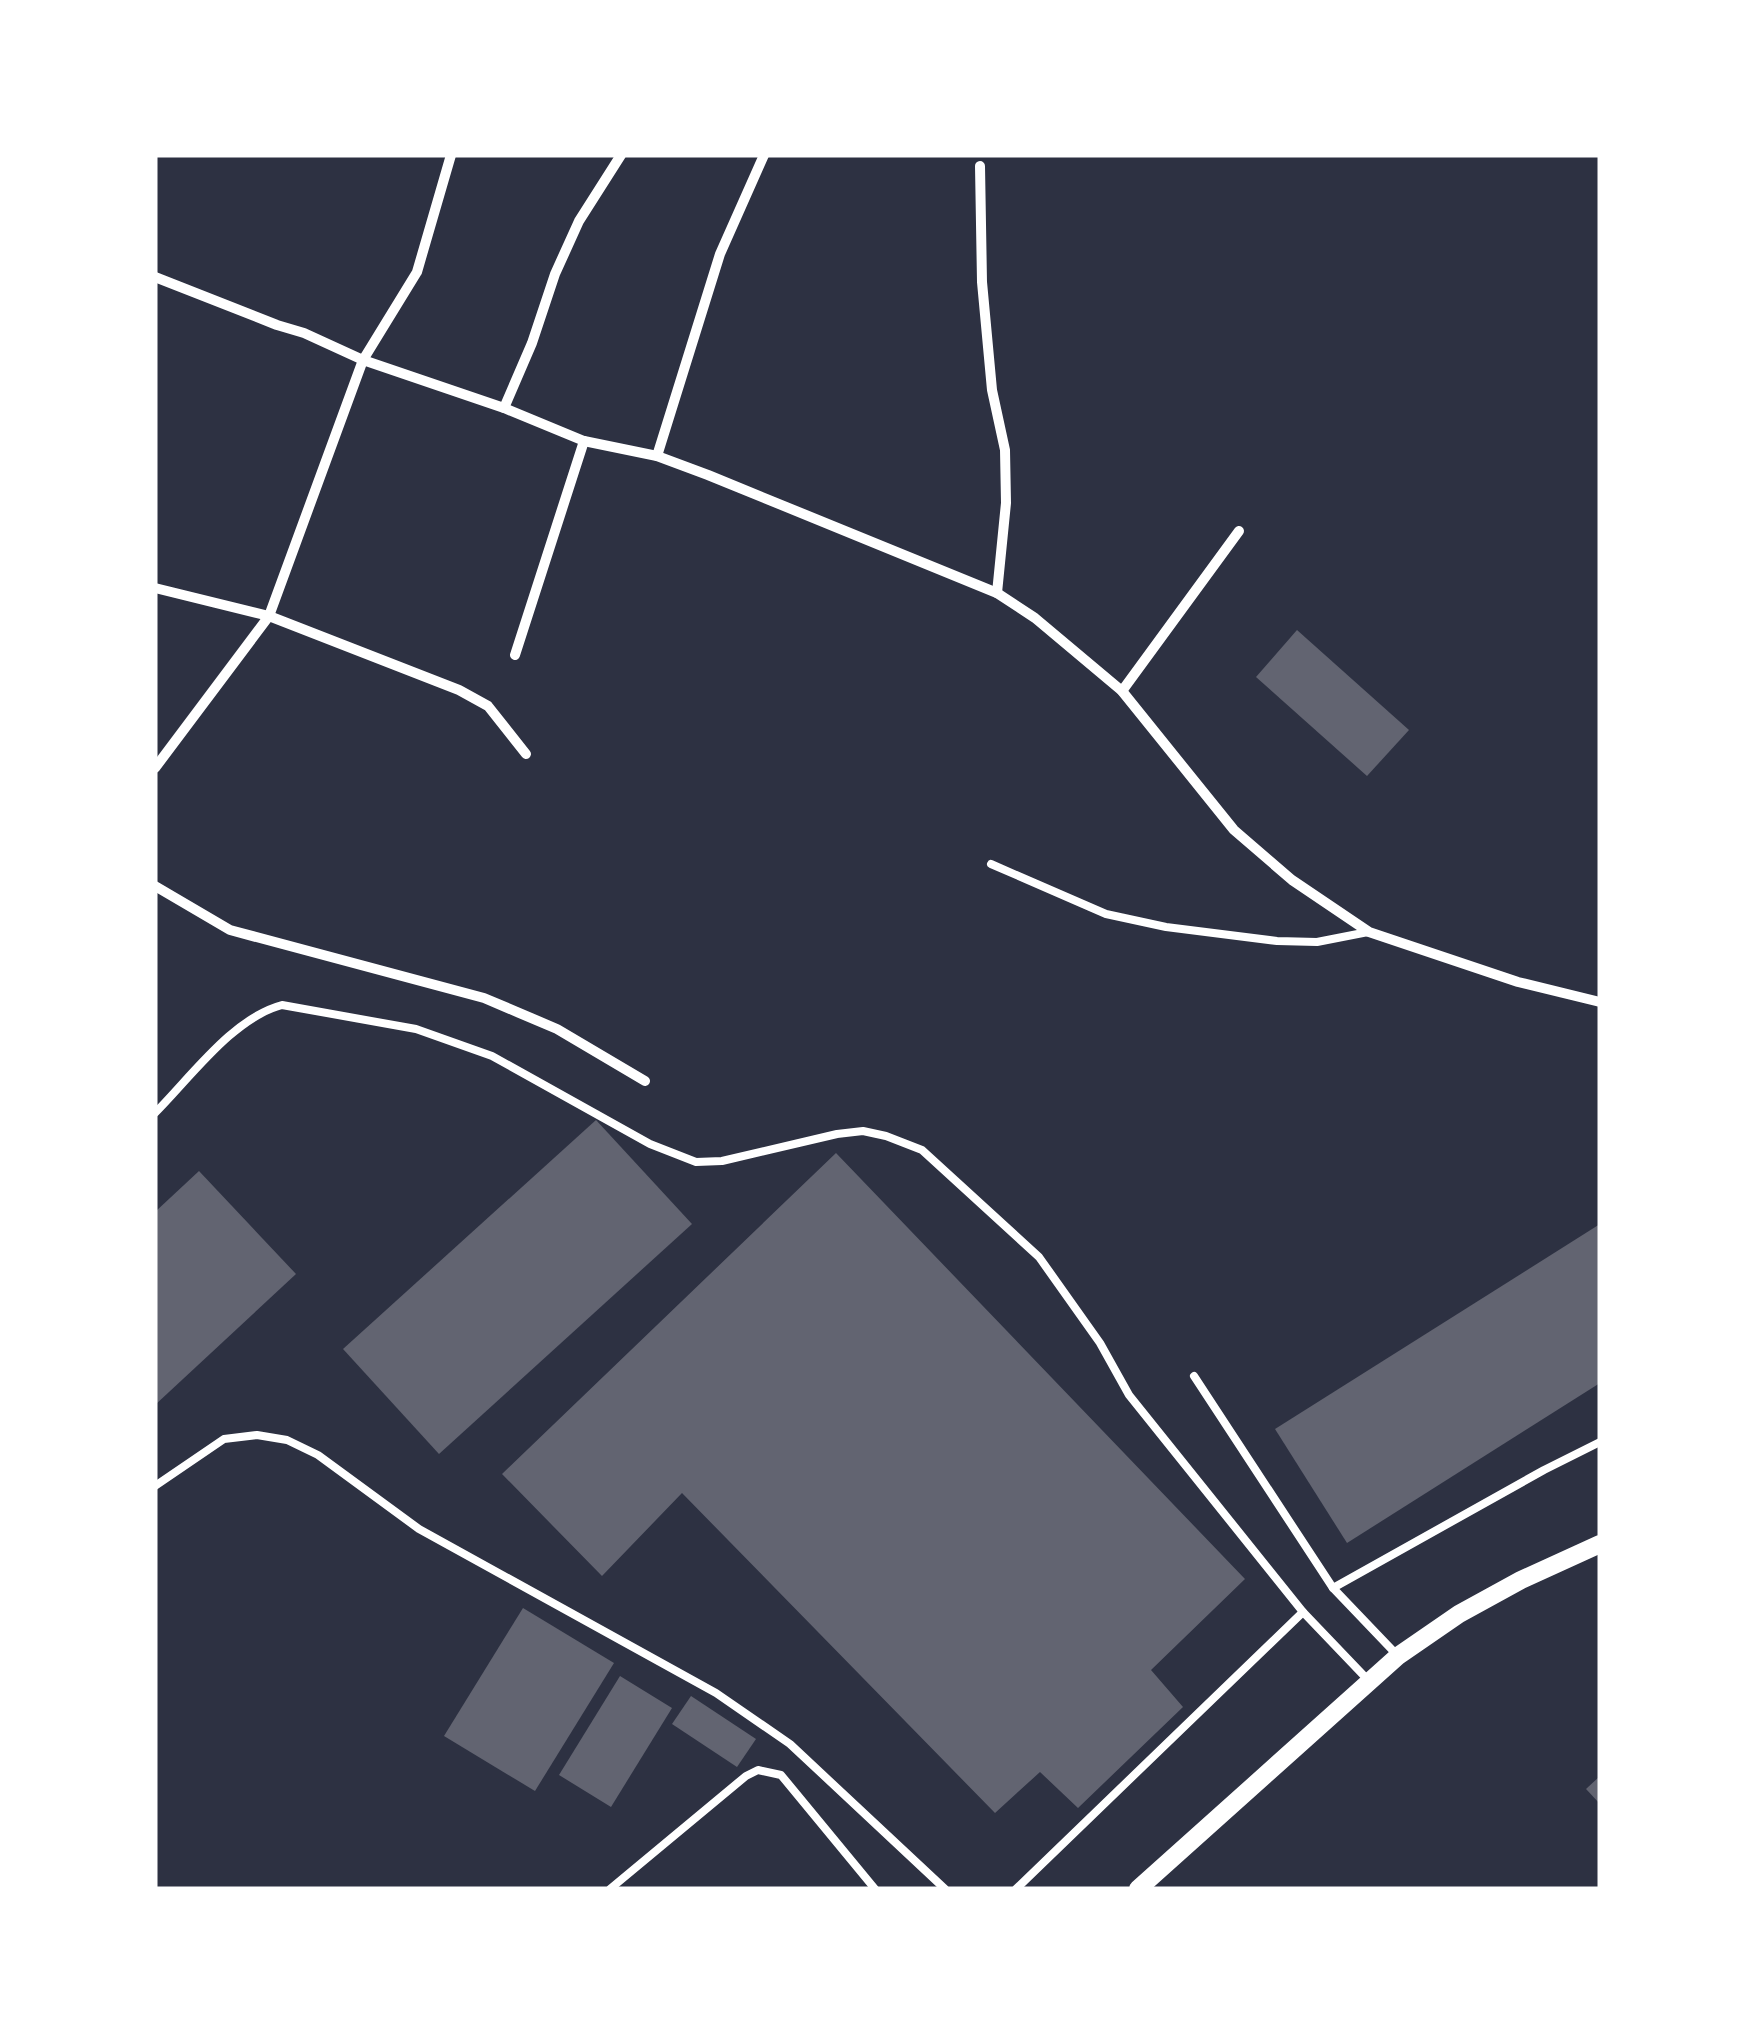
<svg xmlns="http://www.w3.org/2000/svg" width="1755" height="2044" viewBox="0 0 1755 2044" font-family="'IBM Plex Sans',sans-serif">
  <rect width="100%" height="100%" fill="#2d3142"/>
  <g fill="#626471">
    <path d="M 1297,630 L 1409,730 L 1367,776 L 1256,677 Z"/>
    <path d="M 596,1120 L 692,1224 L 439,1454 L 343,1349 Z"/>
    <path d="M 836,1153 L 1245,1579 L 1151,1670 L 1183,1707 L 1078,1808 L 1040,1772 L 995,1813 L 682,1493 L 602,1576 L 502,1474 Z"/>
    <path d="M 199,1171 L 296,1274 L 155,1405 L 155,1212 Z"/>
    <path d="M 1600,1224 L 1600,1383 L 1347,1543 L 1275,1429 Z"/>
    <path d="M 523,1608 L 614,1663 L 535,1791 L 444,1736 Z"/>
    <path d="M 620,1676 L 672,1708 L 611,1807 L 559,1775 Z"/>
    <path d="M 691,1696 L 756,1739 L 737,1767 L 672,1724 Z"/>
    <path d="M 1600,1776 L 1600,1804 L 1586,1789 Z"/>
  </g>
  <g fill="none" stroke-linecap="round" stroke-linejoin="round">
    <g stroke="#fff" stroke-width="8">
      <path d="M 991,864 L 1106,914 L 1166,927 L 1277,941 L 1317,942 L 1368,932"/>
      <path d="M 155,1113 C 191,1077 233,1018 282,1005 L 416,1029 L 492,1056 L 650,1144 L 696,1162 L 722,1161 L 837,1134 L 863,1131 L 886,1136 L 922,1150 L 1039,1257 L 1100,1343 L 1129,1395 L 1303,1612 L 1368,1680"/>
      <path d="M 1194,1376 L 1333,1588"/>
      <path d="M 155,1486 L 224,1439 L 257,1435 L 287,1440 L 318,1455 L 419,1529 L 716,1693 L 790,1744 L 945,1889"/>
      <path d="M 1398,1656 L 1333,1588 L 1544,1470 L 1600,1442"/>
      <path d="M 610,1889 L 746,1776 L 758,1770 L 781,1775 L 875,1889"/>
      <path d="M 1016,1889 L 1303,1612"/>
    </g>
    <g stroke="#fff" stroke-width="10">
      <path d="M 980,166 L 982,282 L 992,390 L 1005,450 L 1006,503 L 997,593"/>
      <path d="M 155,277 L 277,325 L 304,333 L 363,360 L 504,408 L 584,441 L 657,456 L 708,475 L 997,593 L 1035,618 L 1122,691 L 1234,830 L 1292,880 L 1369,932 L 1518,982 L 1600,1002"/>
      <path d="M 504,408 L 532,343 L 555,274 L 579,221 L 621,155"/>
      <path d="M 657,456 L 720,254 L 764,155"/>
      <path d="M 155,588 L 269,616 L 459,690 L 488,706 L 526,754"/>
      <path d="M 515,655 L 584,441"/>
      <path d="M 1122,691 L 1239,531"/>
      <path d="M 155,768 L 269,616 L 363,360 L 417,272 L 451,155"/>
      <path d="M 155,886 L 230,930 L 484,998 L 557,1029 L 645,1081"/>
    </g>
    <path stroke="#fff" stroke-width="18" d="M 1138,1889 L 1398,1656 L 1459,1614 L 1521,1580 L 1600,1544"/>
  </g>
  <rect width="1755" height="2044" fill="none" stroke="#ffffff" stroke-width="315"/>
</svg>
